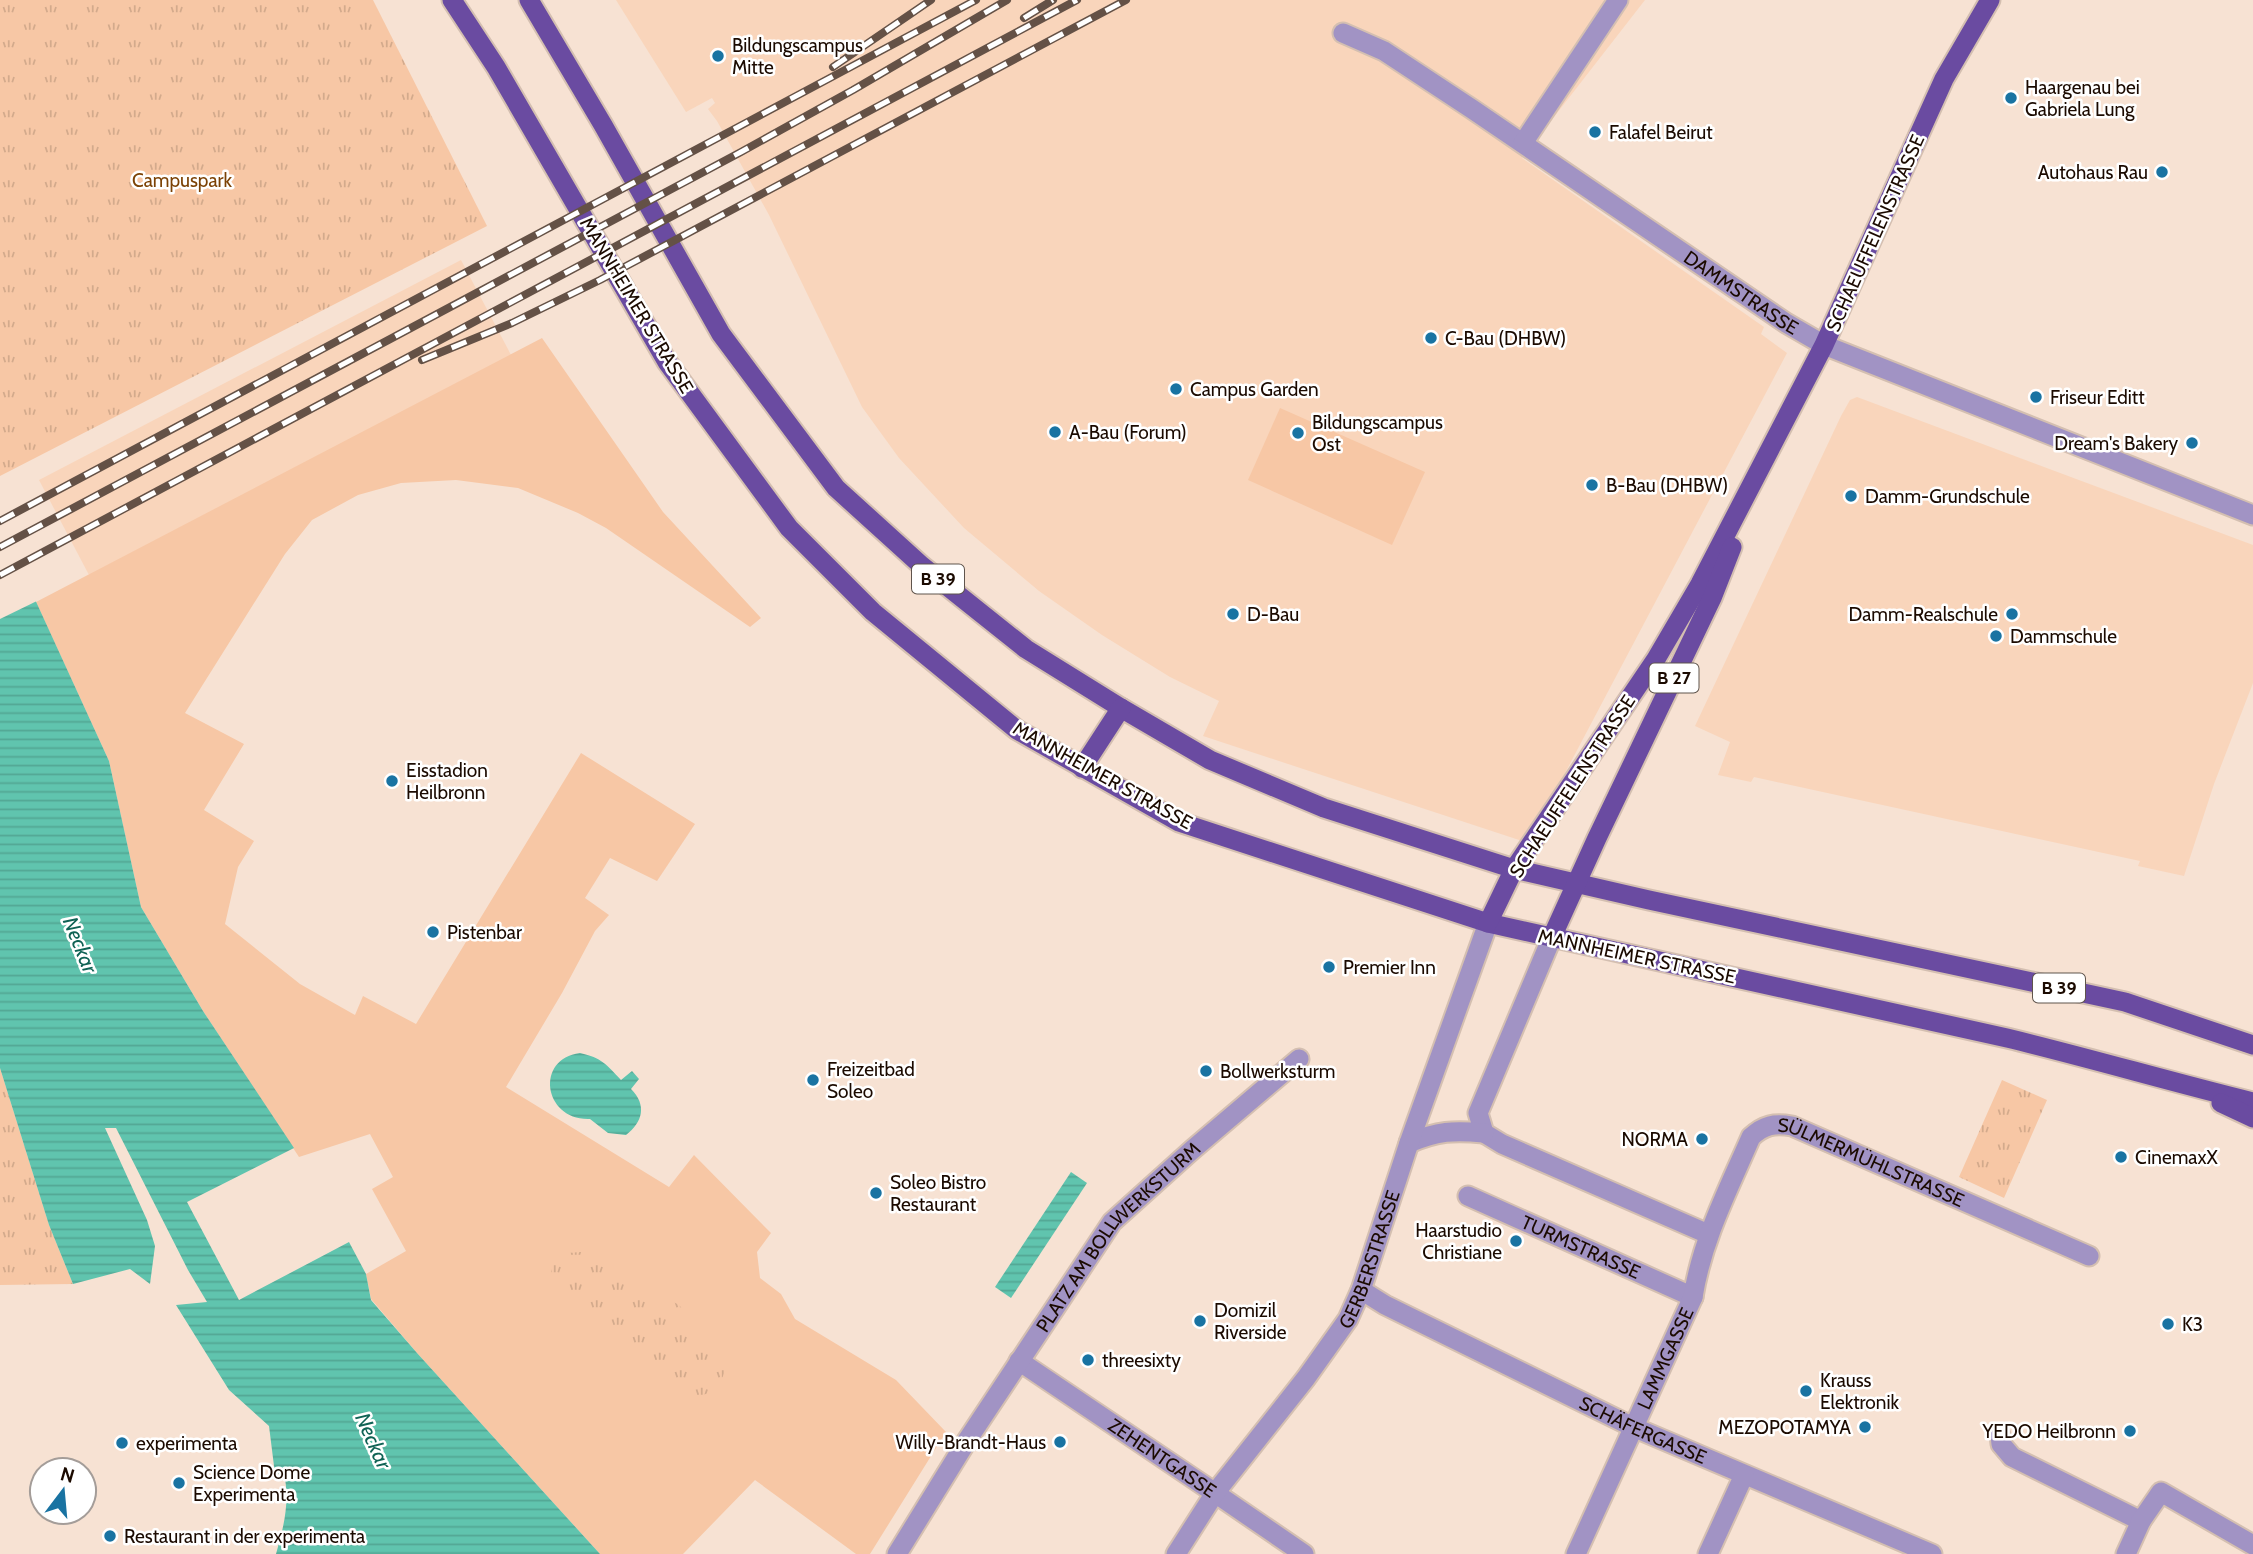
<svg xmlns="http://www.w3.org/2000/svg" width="2253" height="1554" viewBox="0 0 2253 1554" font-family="Cabin,sans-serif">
  <defs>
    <pattern id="park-tufts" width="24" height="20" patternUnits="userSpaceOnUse" patternTransform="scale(1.75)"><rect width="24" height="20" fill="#f7c7a5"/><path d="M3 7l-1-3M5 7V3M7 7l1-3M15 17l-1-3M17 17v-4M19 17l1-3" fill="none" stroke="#d3aa8c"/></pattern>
    <pattern id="water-rules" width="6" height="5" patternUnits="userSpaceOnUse" patternTransform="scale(1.75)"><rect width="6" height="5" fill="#60c4ae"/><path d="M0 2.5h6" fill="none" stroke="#53a794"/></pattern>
  </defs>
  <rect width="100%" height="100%" fill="#f7e2d3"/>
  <g fill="#f9d5bb">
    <path d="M 616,0 L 1645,0 L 1522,158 L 1764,327 L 1761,334 L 1787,353 L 1528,843 L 1203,736 L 1219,701 L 1170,677 L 1102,635 L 1039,591 L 964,528 L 899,458 L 862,407 L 769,215 L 717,121 L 708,109 L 715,103 L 712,98 L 686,112 Z"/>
    <path d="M 461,260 L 511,355 L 89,575 L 39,480 Z"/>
    <path d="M 1857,397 L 2253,545 L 2253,683 L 2214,784 L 2184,876 L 2138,866 L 2140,861 L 1754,777 L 1751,782 L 1718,775 L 1730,742 L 1695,726 L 1841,416 L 1850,400 Z"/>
  </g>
  <g fill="#f7c7a5">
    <path d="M 542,338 L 663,512 L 761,618 L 750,627 L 606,528 L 578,513 L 518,488 L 456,480 L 401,483 L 358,495 L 312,520 L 285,554 L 185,713 L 244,744 L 204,810 L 254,841 L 238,867 L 225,924 L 300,984 L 355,1015 L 363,996 L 416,1024 L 581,753 L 695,824 L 657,881 L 610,858 L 585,898 L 609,915 L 595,931 L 562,993 L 506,1087 L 669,1187 L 694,1155 L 771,1233 L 757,1252 L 760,1278 L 781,1294 L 795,1319 L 896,1380 L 946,1432 L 870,1554 L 856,1554 L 755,1480 L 683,1554 L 600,1554 L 417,1353 L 371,1299 L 366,1274 L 406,1251 L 372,1189 L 393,1177 L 370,1134 L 299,1157 L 203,1011 L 141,907 L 109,761 L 36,602 Z"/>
    <path d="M 1280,408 L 1425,472 L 1392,545 L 1248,480 Z"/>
  </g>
  <g fill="url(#park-tufts)">
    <path d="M 0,0 L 373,0 L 487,226 L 0,476 Z"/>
    <path d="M 0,1068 L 49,1225 L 73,1284 L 0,1285 Z"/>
    <path d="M 2002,1080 L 2047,1100 L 2004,1198 L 1959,1177 Z"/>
    <path d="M 581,1252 L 679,1305 L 728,1363 L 718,1389 L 696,1398 L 650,1376 L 550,1288 L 553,1254 Z"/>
  </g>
  <g fill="url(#water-rules)">
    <path d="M 0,533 L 22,571 L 109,761 L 141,907 L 203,1011 L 294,1148 L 187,1202 L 239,1300 L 349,1242 L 366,1274 L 371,1300 L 417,1353 L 600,1554 L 276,1554 C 284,1526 290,1502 284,1473 L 275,1474 L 269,1426 L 229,1390 L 176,1305 L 207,1302 L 188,1270 L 116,1128 L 105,1128 L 147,1220 L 155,1246 L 150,1284 L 130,1269 L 73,1284 L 49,1225 L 0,1068 Z"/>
    <path d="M 580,1053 C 602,1058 606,1064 621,1080 L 632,1071 L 639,1079 L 631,1089 C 647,1105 643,1122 626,1135 L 608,1133 L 590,1119 C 544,1121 534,1059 580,1053 Z"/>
    <path d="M 1071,1172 L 1087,1183 L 1011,1298 L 995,1287 Z"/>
  </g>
  <path fill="#f7e2d3" d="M 0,530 L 3,531 L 25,569 L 39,600 L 0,619 Z"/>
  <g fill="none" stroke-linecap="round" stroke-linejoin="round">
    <defs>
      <g id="pedestrian">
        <path id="s1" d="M 1468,1196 L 1693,1297"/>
        <path id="s2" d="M 1019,1361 L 1215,1493"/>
        <path d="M 2000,1435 L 2001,1444 L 2012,1457 L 2141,1521"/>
        <path id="s3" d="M 897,1554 L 968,1439 L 1112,1222 L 1192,1150 L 1299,1059"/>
        <path d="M 2126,1554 L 2141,1521 L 2161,1492 L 2253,1545"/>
      </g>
      <g id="minor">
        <path id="s4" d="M 1343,33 L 1384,51 L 1472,109 L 1786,323 L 1824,345 L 2253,515"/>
        <path d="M 1523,143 L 1618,0"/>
        <path d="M 1552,937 L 1478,1113 L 1484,1133 L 1502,1144 L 1708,1234"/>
        <path d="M 1409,1143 C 1438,1131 1453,1130 1484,1133"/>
        <path id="s5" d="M 1361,1290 L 1385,1305 L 1633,1427 L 1932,1554"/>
        <path d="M 1215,1493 L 1304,1554"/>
        <path id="s6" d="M 1176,1554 L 1215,1493 L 1306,1378 L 1348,1319 L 1361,1290 L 1409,1143 L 1488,923"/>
        <path id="s7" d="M 1576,1554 L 1693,1297 C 1702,1240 1728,1190 1751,1137 C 1764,1125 1774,1123 1792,1126 L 2089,1256"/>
        <path d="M 1708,1554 L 1744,1475"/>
      </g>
      <g id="primary">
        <path d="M 452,0 L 496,67 L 667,362 L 789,528 L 873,612 L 1017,730 L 1179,822 L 1488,923 L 2007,1038 C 2090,1058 2171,1082 2253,1102"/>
        <path d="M 529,0 L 603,125 L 721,334 L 836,488 L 922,566 L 1026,649 L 1121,708 L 1210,760 L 1324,808 L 1514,869 L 1649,900 L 2125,1002 L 2253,1045"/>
        <path d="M 1082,768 L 1121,708"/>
        <path d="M 1488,923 L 1514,869 L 1656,659 L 1700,584 L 1824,345 L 1944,79 L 1990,0"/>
        <path d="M 1552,937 L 1597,838 L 1712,598 L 1732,547"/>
        <path d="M 2221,1103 L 2253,1118"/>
      </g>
    </defs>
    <use href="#pedestrian" stroke="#d4bfb1" stroke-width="23"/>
    <use href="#minor" stroke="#d4bfb1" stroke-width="23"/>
    <use href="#primary" stroke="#d4bfb1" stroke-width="23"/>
    <use href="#pedestrian" stroke="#a193c4" stroke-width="19"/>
    <use href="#minor" stroke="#a193c4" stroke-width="19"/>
    <use href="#primary" stroke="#6a4ba1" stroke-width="19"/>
    <defs>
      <g id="rail">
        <path d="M 1024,18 L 1053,0"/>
        <path d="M 833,67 L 931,0"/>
        <path d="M 422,360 L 512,323 L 600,280 L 1126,0"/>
        <path d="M 0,521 L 976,0"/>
        <path d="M 0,547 L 741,152 L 853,90 L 1007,0"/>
        <path d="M 0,575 L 1077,0"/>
      </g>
    </defs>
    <use href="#rail" stroke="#645146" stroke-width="8"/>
    <use href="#rail" stroke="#fff" stroke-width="5" stroke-dasharray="16" stroke-linecap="butt"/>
  </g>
  <g fill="#1973a2" stroke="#fff" stroke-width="2.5">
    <circle cx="718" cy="56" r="7"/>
    <circle cx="2011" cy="98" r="7"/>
    <circle cx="1595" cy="132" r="7"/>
    <circle cx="2162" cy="172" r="7"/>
    <circle cx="1431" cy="338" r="7"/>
    <circle cx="1176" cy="389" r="7"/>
    <circle cx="2036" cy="397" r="7"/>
    <circle cx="1055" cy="432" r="7"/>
    <circle cx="1298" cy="433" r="7"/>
    <circle cx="2192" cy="443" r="7"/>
    <circle cx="1592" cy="485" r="7"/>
    <circle cx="1851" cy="496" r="7"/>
    <circle cx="1233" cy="614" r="7"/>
    <circle cx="2012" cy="614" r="7"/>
    <circle cx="1996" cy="636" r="7"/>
    <circle cx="392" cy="781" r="7"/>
    <circle cx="433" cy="932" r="7"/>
    <circle cx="1329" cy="967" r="7"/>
    <circle cx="1206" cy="1071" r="7"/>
    <circle cx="813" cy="1080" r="7"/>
    <circle cx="1702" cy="1139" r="7"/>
    <circle cx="2121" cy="1157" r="7"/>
    <circle cx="876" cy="1193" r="7"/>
    <circle cx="1516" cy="1241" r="7"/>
    <circle cx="1200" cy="1321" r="7"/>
    <circle cx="2168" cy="1324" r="7"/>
    <circle cx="1088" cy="1360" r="7"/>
    <circle cx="1806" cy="1391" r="7"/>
    <circle cx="1865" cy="1427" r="7"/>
    <circle cx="2130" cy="1431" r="7"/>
    <circle cx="1060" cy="1442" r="7"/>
    <circle cx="122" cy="1443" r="7"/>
    <circle cx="179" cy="1483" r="7"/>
    <circle cx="110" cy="1536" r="7"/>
  </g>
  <g text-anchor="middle" stroke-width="5" stroke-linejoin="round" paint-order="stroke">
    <g fill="#fff" stroke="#5f544c" stroke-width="2">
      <rect x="912" y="564.5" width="52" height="29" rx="5"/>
      <rect x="1649.5" y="663.5" width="49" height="29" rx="5"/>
      <rect x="2033" y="973.5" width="52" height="29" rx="5"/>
    </g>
    <g font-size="18" font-weight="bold" fill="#1b0a00">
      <text x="938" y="585">B 39</text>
      <text x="1674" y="684">B 27</text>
      <text x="2059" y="994">B 39</text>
    </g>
    <g font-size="19" fill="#1b0a00" stroke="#fff" text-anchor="start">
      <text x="732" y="52">Bildungscampus<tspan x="732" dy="22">Mitte</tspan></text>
      <text x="2025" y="94">Haargenau bei<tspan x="2025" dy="22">Gabriela Lung</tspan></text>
      <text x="1609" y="139">Falafel Beirut</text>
      <text x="2148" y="179" text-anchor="end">Autohaus Rau</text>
      <text x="1445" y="345">C-Bau (DHBW)</text>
      <text x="1190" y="396">Campus Garden</text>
      <text x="2050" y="404">Friseur Editt</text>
      <text x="1312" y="429">Bildungscampus<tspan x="1312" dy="22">Ost</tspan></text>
      <text x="1069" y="439">A-Bau (Forum)</text>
      <text x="2178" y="450" text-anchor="end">Dream's Bakery</text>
      <text x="1606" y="492">B-Bau (DHBW)</text>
      <text x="1865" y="503">Damm-Grundschule</text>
      <text x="1247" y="621">D-Bau</text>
      <text x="1998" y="621" text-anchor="end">Damm-Realschule</text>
      <text x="2010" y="643">Dammschule</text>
      <text x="406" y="777">Eisstadion<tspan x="406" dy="22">Heilbronn</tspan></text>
      <text x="447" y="939">Pistenbar</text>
      <text x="1343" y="974">Premier Inn</text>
      <text x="827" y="1076">Freizeitbad<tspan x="827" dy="22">Soleo</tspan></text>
      <text x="1220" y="1078">Bollwerksturm</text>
      <text x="1688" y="1146" text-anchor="end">NORMA</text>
      <text x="2135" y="1164">CinemaxX</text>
      <text x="890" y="1189">Soleo Bistro<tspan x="890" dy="22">Restaurant</tspan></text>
      <text x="1502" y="1237" text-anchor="end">Haarstudio<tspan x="1502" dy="22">Christiane</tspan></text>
      <text x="1214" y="1317">Domizil<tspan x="1214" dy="22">Riverside</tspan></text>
      <text x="2182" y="1331">K3</text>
      <text x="1102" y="1367">threesixty</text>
      <text x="1820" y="1387">Krauss<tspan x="1820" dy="22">Elektronik</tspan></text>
      <text x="1851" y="1434" text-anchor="end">MEZOPOTAMYA</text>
      <text x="2116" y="1438" text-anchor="end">YEDO Heilbronn</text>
      <text x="1046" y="1449" text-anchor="end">Willy-Brandt-Haus</text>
      <text x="136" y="1450">experimenta</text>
      <text x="193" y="1479">Science Dome<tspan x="193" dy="22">Experimenta</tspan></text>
      <text x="124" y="1543">Restaurant in der experimenta</text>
    </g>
    <g font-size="19" fill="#7c4205" stroke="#fff">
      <text x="182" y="187">Campuspark</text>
    </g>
    <g font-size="19" fill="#1b0a00" stroke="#fff">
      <text transform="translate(1875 233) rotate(-66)" y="7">SCHAEUFFELENSTRASSE</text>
      <text dy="7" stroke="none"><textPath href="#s4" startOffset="476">DAMMSTRASSE</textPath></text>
      <text transform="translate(637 305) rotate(59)" y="7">MANNHEIMER STRASSE</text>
      <text transform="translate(1103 775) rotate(29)" y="7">MANNHEIMER STRASSE</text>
      <text transform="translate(1572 786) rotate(-57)" y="7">SCHAEUFFELENSTRASSE</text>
      <text transform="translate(1637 956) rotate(12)" y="7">MANNHEIMER STRASSE</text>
      <text dy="7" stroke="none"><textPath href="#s7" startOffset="584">SÜLMERMÜHLSTRASSE</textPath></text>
      <text dy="7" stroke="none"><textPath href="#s3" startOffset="388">PLATZ AM BOLLWERKSTURM</textPath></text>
      <text dy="7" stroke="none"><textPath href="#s1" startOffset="124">TURMSTRASSE</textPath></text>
      <text dy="7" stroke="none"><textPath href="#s6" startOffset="355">GERBERSTRASSE</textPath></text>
      <text dy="7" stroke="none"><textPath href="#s7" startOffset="215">LAMMGASSE</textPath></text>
      <text dy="7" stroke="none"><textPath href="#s5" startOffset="315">SCHÄFERGASSE</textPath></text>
      <text dy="7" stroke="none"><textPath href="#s2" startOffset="173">ZEHENTGASSE</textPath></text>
    </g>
    <g font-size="21" font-style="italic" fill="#0f6254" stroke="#fff">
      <text transform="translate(80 945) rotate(68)" y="7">Neckar</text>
      <text transform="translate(373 1441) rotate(66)" y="7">Neckar</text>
    </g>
  </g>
  <g transform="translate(63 1491) rotate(16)"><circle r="33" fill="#ffffff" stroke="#a49d99" stroke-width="2"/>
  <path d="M0-5L12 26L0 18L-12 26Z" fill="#1973a2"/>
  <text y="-10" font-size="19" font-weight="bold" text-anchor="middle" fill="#1b0a00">N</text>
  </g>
</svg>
